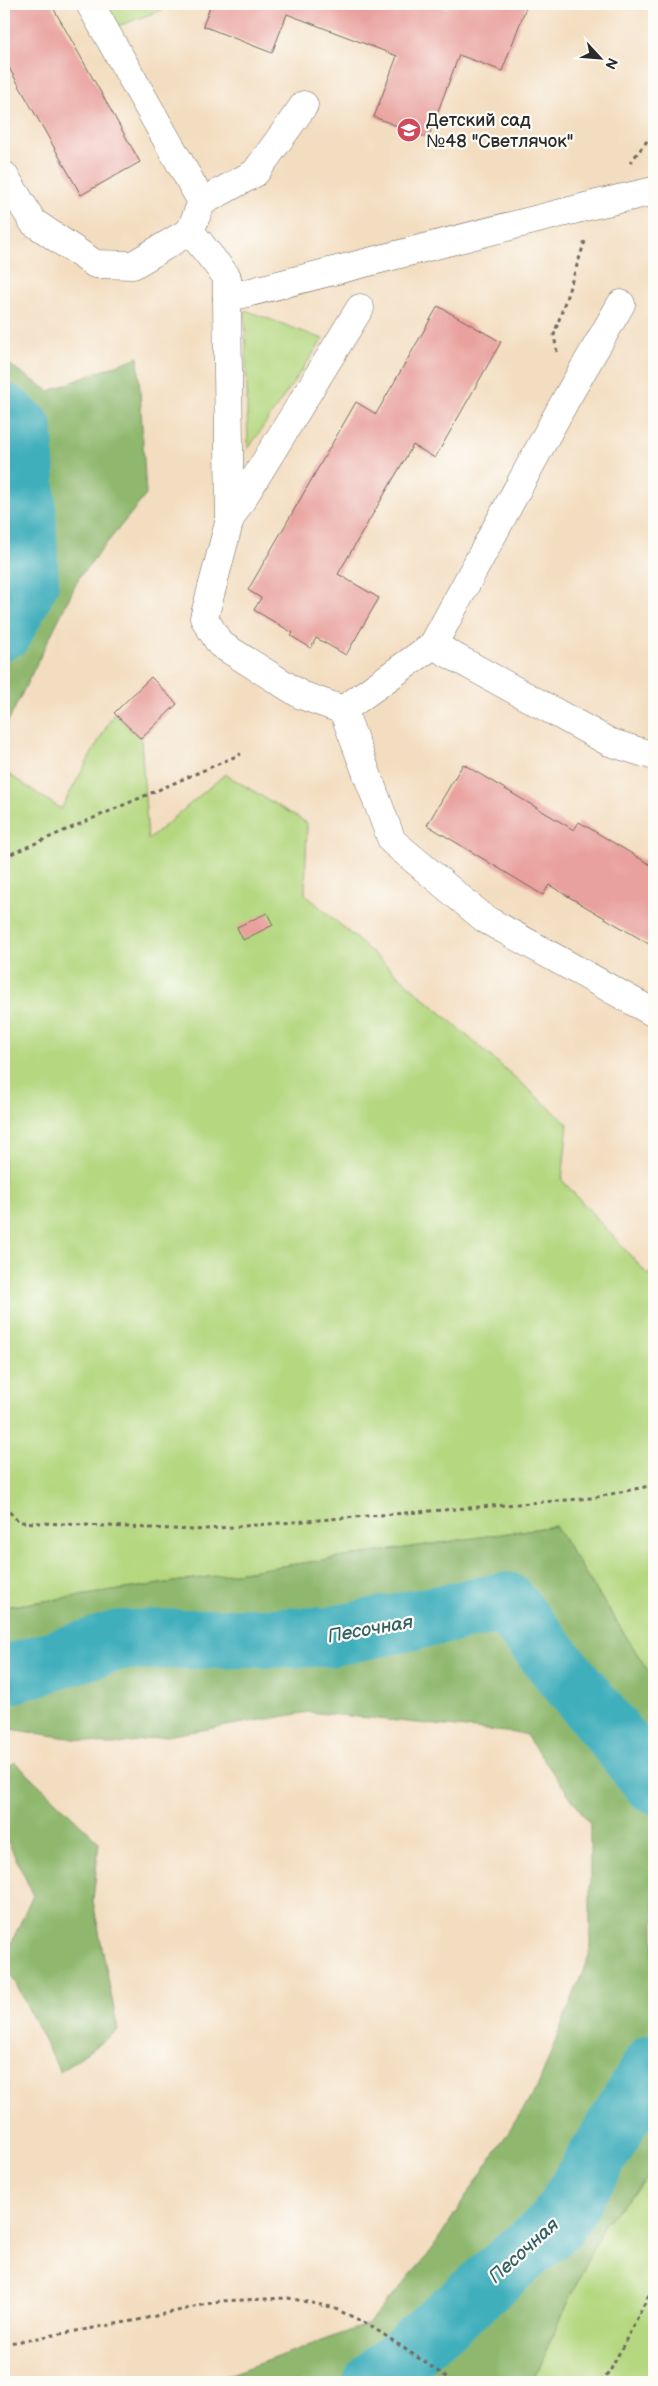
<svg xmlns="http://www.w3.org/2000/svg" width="658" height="2386" viewBox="0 0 658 2386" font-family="'Balsamiq Sans',sans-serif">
  <rect width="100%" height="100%" fill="#fdfcf7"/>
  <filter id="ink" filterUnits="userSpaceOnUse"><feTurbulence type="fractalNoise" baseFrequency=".02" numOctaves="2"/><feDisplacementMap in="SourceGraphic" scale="10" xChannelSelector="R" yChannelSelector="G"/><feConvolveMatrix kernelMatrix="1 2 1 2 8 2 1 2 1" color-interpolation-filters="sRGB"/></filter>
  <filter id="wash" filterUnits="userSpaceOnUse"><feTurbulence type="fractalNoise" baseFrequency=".0096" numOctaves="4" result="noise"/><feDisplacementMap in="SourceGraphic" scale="20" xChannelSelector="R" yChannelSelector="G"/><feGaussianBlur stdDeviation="1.12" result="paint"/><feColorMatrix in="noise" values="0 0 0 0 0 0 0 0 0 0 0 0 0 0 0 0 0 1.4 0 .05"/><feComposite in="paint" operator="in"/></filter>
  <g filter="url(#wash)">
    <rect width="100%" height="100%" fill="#f3ddc0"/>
    <g fill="#b4d77f" stroke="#708155">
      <path d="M 104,4 L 159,4 L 162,10 L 115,27 Z"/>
      <path d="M 245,310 L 323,339 L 248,449 Z"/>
      <path d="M 114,713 L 141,739 L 148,840 L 225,774 L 307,823 L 305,894 L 568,1124 L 562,1180 L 648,1275 L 654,1268 L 654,1680 L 555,1526 L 4,1607 L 4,771 L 61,809 Z"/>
      <path d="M 654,2172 L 654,2382 L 532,2382 L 604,2224 Z"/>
    </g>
    <g fill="#8fb86e" stroke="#5d724c">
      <path d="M 138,357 L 146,495 L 80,576 L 4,730 L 4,361 L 49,391 Z"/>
      <path d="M 555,1526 L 654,1680 L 654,2172 L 604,2224 L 532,2382 L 208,2382 L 368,2324 L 428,2255 L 537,2088 L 590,1953 L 590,1824 L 525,1734 L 309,1712 L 113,1745 L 4,1728 L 4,1607 Z"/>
      <path d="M 15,1762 L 99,1842 L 93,1901 L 118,2030 L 60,2072 L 4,1960 L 33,1894 L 4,1834 L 4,1770 Z"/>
    </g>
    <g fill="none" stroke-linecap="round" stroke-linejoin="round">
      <g stroke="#40afbc" stroke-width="60">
        <path d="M 4,413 L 23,430 L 29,582 L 4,630"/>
        <path d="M 4,1676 L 119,1640 L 328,1637 L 506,1602 L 654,1784"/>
        <path d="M 373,2382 L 557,2224 L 654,2063"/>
      </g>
    </g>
    <g id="blocks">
      <g fill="#e9a19e">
        <path d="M 4,4 L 51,4 L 140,162 L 81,195 L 4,59 Z"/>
        <path d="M 211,4 L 434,4 L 447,8 L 448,4 L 527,5 L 502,71 L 459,55 L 428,138 L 374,117 L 397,56 L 287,14 L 272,53 L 203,26 Z"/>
        <path d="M 438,306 L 501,342 L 435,458 L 413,445 L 338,574 L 379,598 L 346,655 L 316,638 L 311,648 L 291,636 L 293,633 L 254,610 L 261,598 L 248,590 L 356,402 L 376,414 Z"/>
        <path d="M 151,677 L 177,704 L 141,739 L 114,713 Z"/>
        <path d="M 463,764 L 574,830 L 579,822 L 654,867 L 654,947 L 549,885 L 543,895 L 427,825 Z"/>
        <path d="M 267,913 L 273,925 L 243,940 L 237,927 Z"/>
      </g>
    </g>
  </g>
  <g filter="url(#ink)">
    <use href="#blocks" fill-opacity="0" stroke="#71695f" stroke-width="1"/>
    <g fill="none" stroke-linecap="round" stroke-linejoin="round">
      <defs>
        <g id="minor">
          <path d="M 4,175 L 33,222 L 95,264 L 133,265 L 190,231 L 202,202 L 90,4"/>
          <path d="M 202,202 L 255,173 L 304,105"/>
          <path d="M 190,231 L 227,277 L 227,298"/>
          <path d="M 621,304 L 565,401 L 433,645 L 609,742 L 654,756"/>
          <path d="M 230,519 L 227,298 L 597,204 L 654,191"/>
          <path d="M 433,645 L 343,710 L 392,841 L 485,919 L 654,1013"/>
          <path d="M 343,710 L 301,695 L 220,644 L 204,618 L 230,519 L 360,308"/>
        </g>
      </defs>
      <use href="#minor" stroke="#71695f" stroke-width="29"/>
      <g stroke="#71695f" stroke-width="3" stroke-dasharray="4 4" stroke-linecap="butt">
        <path d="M 630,163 L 654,132"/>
        <path d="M 557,352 L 554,335 L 586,238"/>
        <path d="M 4,857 L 241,754"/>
        <path d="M 4,1506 L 19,1522 L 194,1530 L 592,1498 L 654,1485"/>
        <path d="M 4,2344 L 138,2320 L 220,2301 L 288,2298 L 331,2307 L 368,2324 L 454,2382"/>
        <path d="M 600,2382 L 609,2373 L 654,2285"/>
      </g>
      <use href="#minor" stroke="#fff" stroke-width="28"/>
    </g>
  </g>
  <defs>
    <symbol id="school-disc" viewBox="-11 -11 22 22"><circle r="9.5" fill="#d1495b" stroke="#fdfcf7"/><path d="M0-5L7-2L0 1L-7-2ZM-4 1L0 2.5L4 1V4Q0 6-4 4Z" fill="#fff"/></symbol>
  </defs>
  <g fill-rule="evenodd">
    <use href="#school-disc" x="395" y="116" width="28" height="28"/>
  </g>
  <g text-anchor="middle" stroke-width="4.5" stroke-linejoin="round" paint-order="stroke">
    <g font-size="18" fill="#2b2b2b" stroke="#fdfcf7" text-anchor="start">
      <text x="426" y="126">Детский сад<tspan x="426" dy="21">№48 "Светлячок"</tspan></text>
    </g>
    <g font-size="19" font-style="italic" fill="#336065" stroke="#fdfcf7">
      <text transform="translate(370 1628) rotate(-10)" y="7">Песочная</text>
      <text transform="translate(523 2250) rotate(-42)" y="7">Песочная</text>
    </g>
  </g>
  <rect width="658" height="2386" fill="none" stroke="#fdfcf7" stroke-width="20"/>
  <g transform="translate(600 58) rotate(116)" stroke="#fdfcf7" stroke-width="4" paint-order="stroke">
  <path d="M0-4L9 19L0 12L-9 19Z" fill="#2b2b2b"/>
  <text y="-8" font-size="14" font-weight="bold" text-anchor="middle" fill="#2b2b2b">N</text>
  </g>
</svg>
